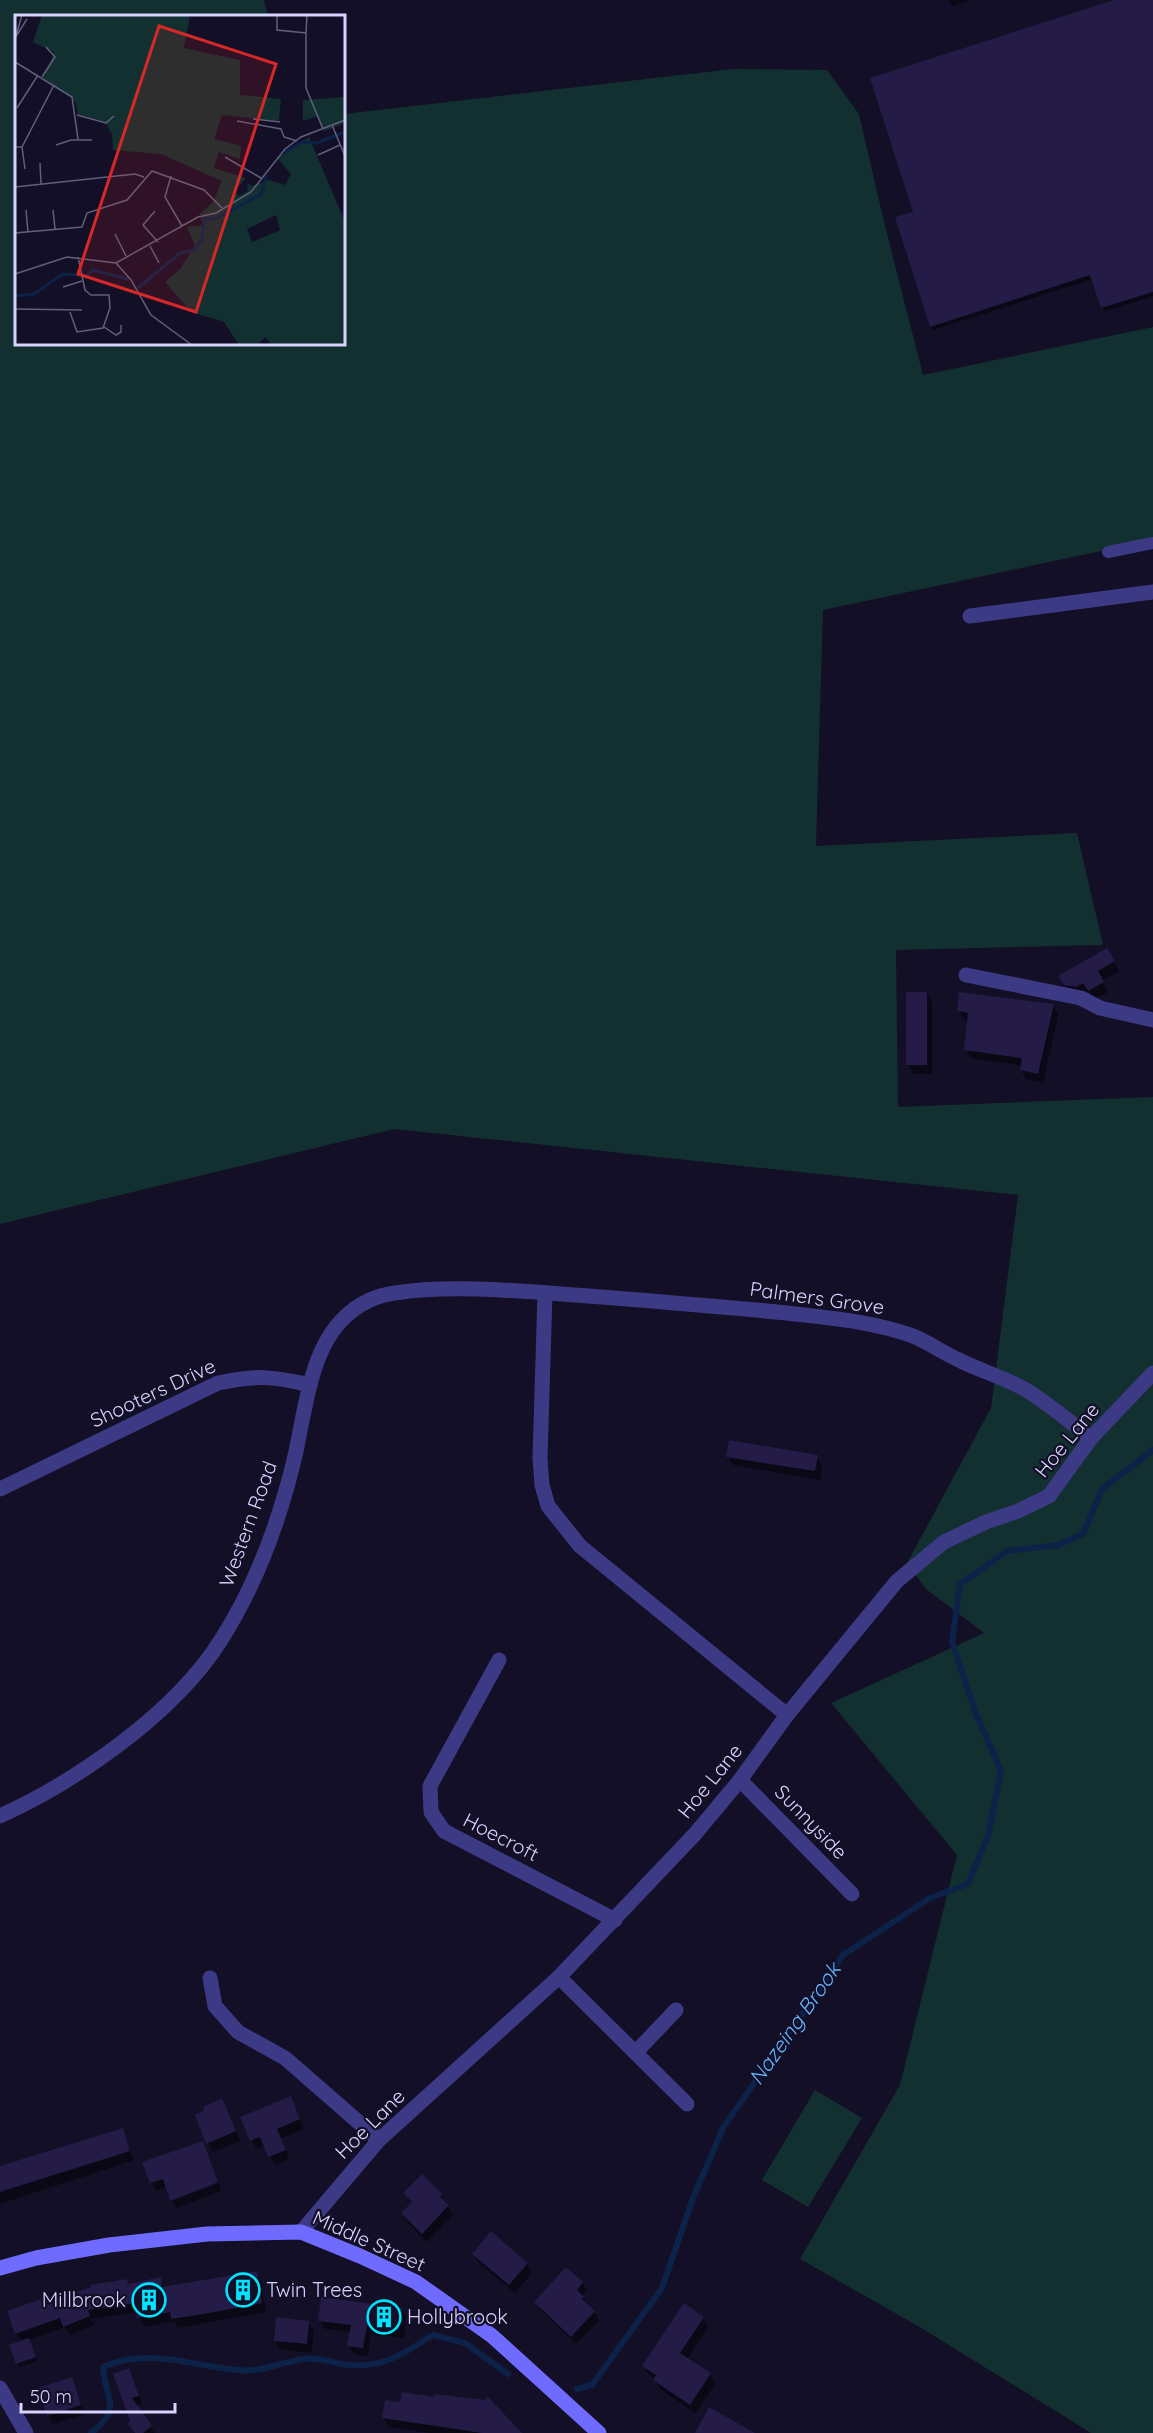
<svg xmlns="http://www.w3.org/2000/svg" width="1153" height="2433" viewBox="0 0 1153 2433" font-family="Quicksand,sans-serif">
  <rect width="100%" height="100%" fill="#130f26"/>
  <g fill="#12302f">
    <path d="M 0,0 L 264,0 L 268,16 L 16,16 L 16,344 L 344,344 L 344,114 L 732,69 L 827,70 L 859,114 L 885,226 L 923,375 L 1153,327 L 1153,540 L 823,610 L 816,846 L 1077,833 L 1103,945 L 896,950 L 898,1107 L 1153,1097 L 1153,2433 L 1091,2433 L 918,2326 L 800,2259 L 900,2085 L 957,1855 L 831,1703 L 984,1633 L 926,1589 L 907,1563 L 991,1408 L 1018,1195 L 394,1129 L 0,1224 Z"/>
    <path d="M 815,2090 L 862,2118 L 808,2207 L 762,2180 Z"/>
  </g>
  <g fill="#0007">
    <path d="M 949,0 L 972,0 L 952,6 Z"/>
    <path d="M 1119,0 L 1153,0 L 1153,296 L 1104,312 L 1093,279 L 933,330 L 931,326 Z"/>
    <path d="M 1107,950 L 1119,971 L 1102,981 L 1108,992 L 1095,999 L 1089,992 L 1082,996 L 1070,993 L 1061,977 Z"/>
    <path d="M 927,994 L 932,1003 L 932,1074 L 913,1074 L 908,1065 Z"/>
    <path d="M 1053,1006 L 1058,1015 L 1043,1083 L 1026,1079 L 1021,1070 L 1022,1066 L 971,1058 L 966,1049 L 969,1021 L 964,1020 L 959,1011 Z"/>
    <path d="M 728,1456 L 817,1457 L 822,1466 L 820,1480 L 733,1465 Z"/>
    <path d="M 222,2100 L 240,2141 L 213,2152 L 208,2143 Z"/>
    <path d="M 295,2107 L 304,2129 L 281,2138 L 289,2159 L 275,2165 L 265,2145 L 257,2149 L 251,2140 Z"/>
    <path d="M 122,2130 L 134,2160 L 0,2204 L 0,2173 Z"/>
    <path d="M 203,2142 L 218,2181 L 171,2199 L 167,2187 L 156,2191 L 144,2163 Z"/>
    <path d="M 219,2183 L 221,2191 L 176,2208 L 172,2201 Z"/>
    <path d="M 405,2194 L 441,2195 L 453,2215 L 427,2242 L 408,2223 L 402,2214 L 412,2204 Z"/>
    <path d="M 473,2254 L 527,2264 L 532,2273 L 515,2293 L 479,2263 Z"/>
    <path d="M 566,2269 L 582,2283 L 587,2291 L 582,2296 L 599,2320 L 576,2344 L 541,2310 L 536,2302 Z"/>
    <path d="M 256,2273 L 261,2282 L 266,2312 L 178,2328 L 174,2321 L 144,2327 L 138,2312 L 91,2319 L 94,2325 L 70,2335 L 65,2327 L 28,2340 L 37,2361 L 20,2367 L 17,2363 L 22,2342 L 17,2333 L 47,2306 L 127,2281 L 129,2285 L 160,2279 L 165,2288 Z"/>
    <path d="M 401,2309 L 406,2317 L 404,2338 L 371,2334 L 368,2356 L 354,2354 L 349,2346 L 351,2332 L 325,2329 L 320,2320 Z"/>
    <path d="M 703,2318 L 708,2327 L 687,2359 L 710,2375 L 715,2384 L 695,2413 L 660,2389 L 655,2379 L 649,2375 L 644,2366 Z"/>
    <path d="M 308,2322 L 314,2331 L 311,2353 L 280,2349 L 275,2340 Z"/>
    <path d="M 128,2370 L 142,2403 L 135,2405 L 155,2433 L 135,2433 L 132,2421 Z"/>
    <path d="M 71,2379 L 85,2414 L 53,2424 L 48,2415 Z"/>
    <path d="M 384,2418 L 518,2433 L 430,2433 L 389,2427 Z"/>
  </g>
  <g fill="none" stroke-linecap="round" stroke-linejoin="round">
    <g stroke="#0c2248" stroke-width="6">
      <path d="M 577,2389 L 592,2385 L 662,2288 L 693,2198 L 723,2128 L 843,1955 L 930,1898 L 968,1884 L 988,1836 L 1001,1771 L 977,1716 L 952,1642 L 960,1584 L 1007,1551 L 1058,1545 L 1083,1534 L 1102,1489 L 1153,1450"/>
      <path d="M 91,2433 C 124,2408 105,2400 103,2367 C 148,2347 192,2366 237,2370 C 261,2373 281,2362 304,2359 C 318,2356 335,2364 349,2365 C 385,2368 404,2353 433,2335 L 465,2343 L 508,2374"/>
    </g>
  </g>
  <g fill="#241b47">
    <path d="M 1114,0 L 1153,0 L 1153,292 L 1101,308 L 1090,275 L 930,327 L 895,217 L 913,212 L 870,78 Z"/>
    <path d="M 1107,948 L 1115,961 L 1098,971 L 1104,982 L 1088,991 L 1083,983 L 1076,987 L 1064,985 L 1058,976 Z"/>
    <rect x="906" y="992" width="21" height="73"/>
    <path d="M 959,992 L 1054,1004 L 1038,1074 L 1020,1070 L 1022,1058 L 964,1050 L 968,1013 L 957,1011 Z"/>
    <path d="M 729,1440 L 818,1455 L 815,1471 L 726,1457 Z"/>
    <path d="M 291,2096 L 300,2119 L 277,2129 L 286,2150 L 268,2157 L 260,2137 L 250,2141 L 240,2117 Z"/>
    <path d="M 222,2098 L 236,2131 L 206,2144 L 195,2115 L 204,2111 L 203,2107 Z"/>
    <path d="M 123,2128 L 130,2151 L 0,2192 L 0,2166 Z"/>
    <path d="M 203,2141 L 218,2182 L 170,2201 L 163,2179 L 150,2183 L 142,2162 Z"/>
    <path d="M 422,2174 L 442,2194 L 440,2197 L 449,2205 L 422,2234 L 401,2213 L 412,2202 L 403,2193 Z"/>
    <path d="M 491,2231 L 528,2263 L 509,2285 L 472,2254 Z"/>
    <path d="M 566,2267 L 583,2282 L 577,2290 L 584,2297 L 582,2299 L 595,2311 L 571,2337 L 534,2302 Z"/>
    <path d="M 257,2271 L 262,2303 L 198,2315 L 171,2319 L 170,2312 L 137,2318 L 135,2303 L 88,2310 L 90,2316 L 63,2327 L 60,2318 L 15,2334 L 7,2311 L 44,2298 L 46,2304 L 91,2287 L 90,2285 L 127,2279 L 128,2284 L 161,2277 L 162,2287 Z"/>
    <path d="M 321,2297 L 402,2308 L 399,2330 L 367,2326 L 363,2348 L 347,2346 L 351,2325 L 318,2321 Z"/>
    <path d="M 684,2303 L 704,2317 L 680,2353 L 711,2373 L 690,2405 L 653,2380 L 656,2375 L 642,2366 Z"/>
    <path d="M 276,2317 L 309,2321 L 307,2344 L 274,2341 Z"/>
    <path d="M 29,2338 L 36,2357 L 16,2364 L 9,2345 Z"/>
    <path d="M 129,2368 L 139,2396 L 132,2398 L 152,2426 L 143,2433 L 135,2433 L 127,2423 L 130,2421 L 113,2374 Z"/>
    <path d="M 72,2377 L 81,2405 L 47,2416 L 38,2388 Z"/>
    <path d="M 402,2392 L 435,2397 L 435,2394 L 485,2400 L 488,2397 L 522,2433 L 482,2433 L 382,2418 L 385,2400 L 400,2402 Z"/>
    <path d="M 709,2407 L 755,2433 L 695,2433 Z"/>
  </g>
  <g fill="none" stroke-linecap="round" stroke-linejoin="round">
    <path stroke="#3d3a85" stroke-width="12" d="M 1108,552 L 1153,543"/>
    <g stroke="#3d3a85" stroke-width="15">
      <path d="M 970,616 L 1153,592"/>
      <path d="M 966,975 L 1081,998 L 1100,1008 L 1153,1020"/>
      <path d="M 545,1294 L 540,1458 L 542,1485 L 548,1506 L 580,1546 L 787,1715"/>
      <path d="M 0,1489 L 218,1383 C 256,1375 272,1376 310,1385"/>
      <path d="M 499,1660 L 430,1786 L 431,1812 L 444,1831 L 615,1920"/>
      <path d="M 740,1780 L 852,1894"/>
      <path d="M 0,1816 C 77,1781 175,1713 221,1640 C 256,1585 280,1519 295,1456 C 305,1412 310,1349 345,1317 C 358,1304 377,1295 395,1293 C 458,1283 538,1293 602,1297 C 664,1302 725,1307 787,1313 C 829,1318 872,1321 913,1336 C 928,1342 942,1352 957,1359 C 980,1371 1006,1378 1028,1391 C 1050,1405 1071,1423 1091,1438"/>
      <path d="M 559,1977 L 687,2104"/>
      <path d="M 210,1978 L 215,2006 L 238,2032 L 285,2058 L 379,2140"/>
      <path d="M 636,2052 L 676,2010"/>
      <path d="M 301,2232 L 379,2140 L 559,1977 L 695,1834 L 740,1780 L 787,1715 L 897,1581 L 944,1542 L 986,1522 L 1018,1511 L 1049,1496 L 1091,1438 L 1153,1373"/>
      <path d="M 0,2388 L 26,2433"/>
    </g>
    <path stroke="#6f6bff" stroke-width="15" d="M 0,2268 L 36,2258 L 109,2245 L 207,2234 L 301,2232 L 360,2256 L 416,2282 L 491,2335 L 599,2433"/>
  </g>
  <defs>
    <symbol id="building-ring" viewBox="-11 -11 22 22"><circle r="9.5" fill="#130f26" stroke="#00e5ff" stroke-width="1.5"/><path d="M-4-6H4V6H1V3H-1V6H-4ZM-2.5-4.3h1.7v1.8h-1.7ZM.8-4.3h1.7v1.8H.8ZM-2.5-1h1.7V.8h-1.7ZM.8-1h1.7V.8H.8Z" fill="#00e5ff"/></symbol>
  </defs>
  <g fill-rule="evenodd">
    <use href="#building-ring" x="224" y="2271" width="38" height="38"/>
    <use href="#building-ring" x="130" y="2281" width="38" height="38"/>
    <use href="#building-ring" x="365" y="2298" width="38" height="38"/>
  </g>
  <g text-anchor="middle" stroke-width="4.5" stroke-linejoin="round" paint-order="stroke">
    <g font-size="20" fill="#d9d4ff" stroke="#130f26">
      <text transform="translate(817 1298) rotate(8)" y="7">Palmers Grove</text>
      <text transform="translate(153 1393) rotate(-25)" y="7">Shooters Drive</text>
      <text transform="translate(1067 1440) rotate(-51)" y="7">Hoe Lane</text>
      <text transform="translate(248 1524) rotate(-70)" y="7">Western Road</text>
      <text transform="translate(710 1781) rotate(-51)" y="7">Hoe Lane</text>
      <text transform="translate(811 1822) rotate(46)" y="7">Sunnyside</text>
      <text transform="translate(501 1837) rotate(27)" y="7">Hoecroft</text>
      <text transform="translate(370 2124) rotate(-45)" y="7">Hoe Lane</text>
      <text transform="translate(369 2241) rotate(24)" y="7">Middle Street</text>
    </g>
    <g font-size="20" fill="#d9d4ff" stroke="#130f26" text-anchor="start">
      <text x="266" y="2297">Twin Trees</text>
      <text x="126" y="2307" text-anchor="end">Millbrook</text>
      <text x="407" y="2324">Hollybrook</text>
    </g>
    <g font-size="21" font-style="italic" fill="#62b6ff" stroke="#130f26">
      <text transform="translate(795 2024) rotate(-55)" y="7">Nazeing Brook</text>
    </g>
  </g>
  <g transform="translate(15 15)">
    <rect width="330" height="330" fill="#130f26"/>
    <path d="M 27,0 L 175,0 L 169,33 L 225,45 L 225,80 L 266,84 L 264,106 L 207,100 L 199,124 L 226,131 L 225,144 L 204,137 L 199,153 L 231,163 L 220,176 L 224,181 L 233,176 L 232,168 L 237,171 L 254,165 L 270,170 L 276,159 L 262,143 L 294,122 L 330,207 L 330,330 L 257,330 L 250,322 L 242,330 L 224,330 L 209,307 L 176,297 L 150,267 L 166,253 L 180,231 L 172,212 L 189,210 L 184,200 L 198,187 L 207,166 L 146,139 L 98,135 L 97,119 L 90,107 L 63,99 L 60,86 L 28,63 L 39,37 L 18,27 ZM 261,200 L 265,215 L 237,227 L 232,214 ZM 330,82 L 330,108 L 309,116 L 303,101 L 288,106 L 288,85 Z" fill="#12302f" fill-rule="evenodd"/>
    <path fill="none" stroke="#0c2248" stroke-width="3" d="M 270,137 L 287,127 L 302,128 L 330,117M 70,262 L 78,255 L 113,264M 123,273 L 165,238 L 180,235 L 187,224 L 189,204 L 203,203 L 246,179 L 252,160M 0,281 L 19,279 L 48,259 L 64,260"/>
    <path fill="none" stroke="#625e7d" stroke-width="1.5" d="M 262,0 L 262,15 L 291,18 L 291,73 L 308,114M 291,18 L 292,0M 0,23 L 12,4M 0,24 L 7,0M 0,47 L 57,82 L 63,124M 27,62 L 40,42 L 31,32M 2,93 L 23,60M 62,100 L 91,108 L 99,101M 238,104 L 265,107M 222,106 L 266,114 L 269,122 L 282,126M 317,110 L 330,141M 41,130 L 56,125 L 77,125M 0,132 L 7,132 L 39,70M 7,132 L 10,154M 303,140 L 325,130M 210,142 L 246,163M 25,148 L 26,169M 156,161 L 150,182 L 167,211M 0,172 L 120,159 L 129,162M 11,195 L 13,217M 38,195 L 40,214M 140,196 L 128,210 L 143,227M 0,218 L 67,212 L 72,198 L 112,185 L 137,156 L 189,175 L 207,193M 100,219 L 111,241M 135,231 L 144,248M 101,248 L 183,202 L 201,198 L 236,177 L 270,134 L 286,122 L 330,105M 0,259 L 52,242 L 101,248 L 116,265 L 136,300 L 177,330M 48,272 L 67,266M 0,294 L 67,295M 55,297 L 62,317 L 88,313 L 95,293 L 94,280 L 76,280 L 70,275 L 63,242M 89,312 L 101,320 L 106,317 L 106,310"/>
    <path fill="#d62828" fill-opacity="0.15" stroke="#d62828" stroke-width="3" d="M 144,11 L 261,49 L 181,297 L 63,259 Z"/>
    <rect width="330" height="330" fill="none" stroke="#d9d4ff" stroke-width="3"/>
  </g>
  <path d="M21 2403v9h154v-9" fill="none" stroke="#d9d4ff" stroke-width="3"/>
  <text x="30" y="2403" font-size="18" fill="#d9d4ff" stroke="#130f26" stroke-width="4.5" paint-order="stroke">50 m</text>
</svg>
